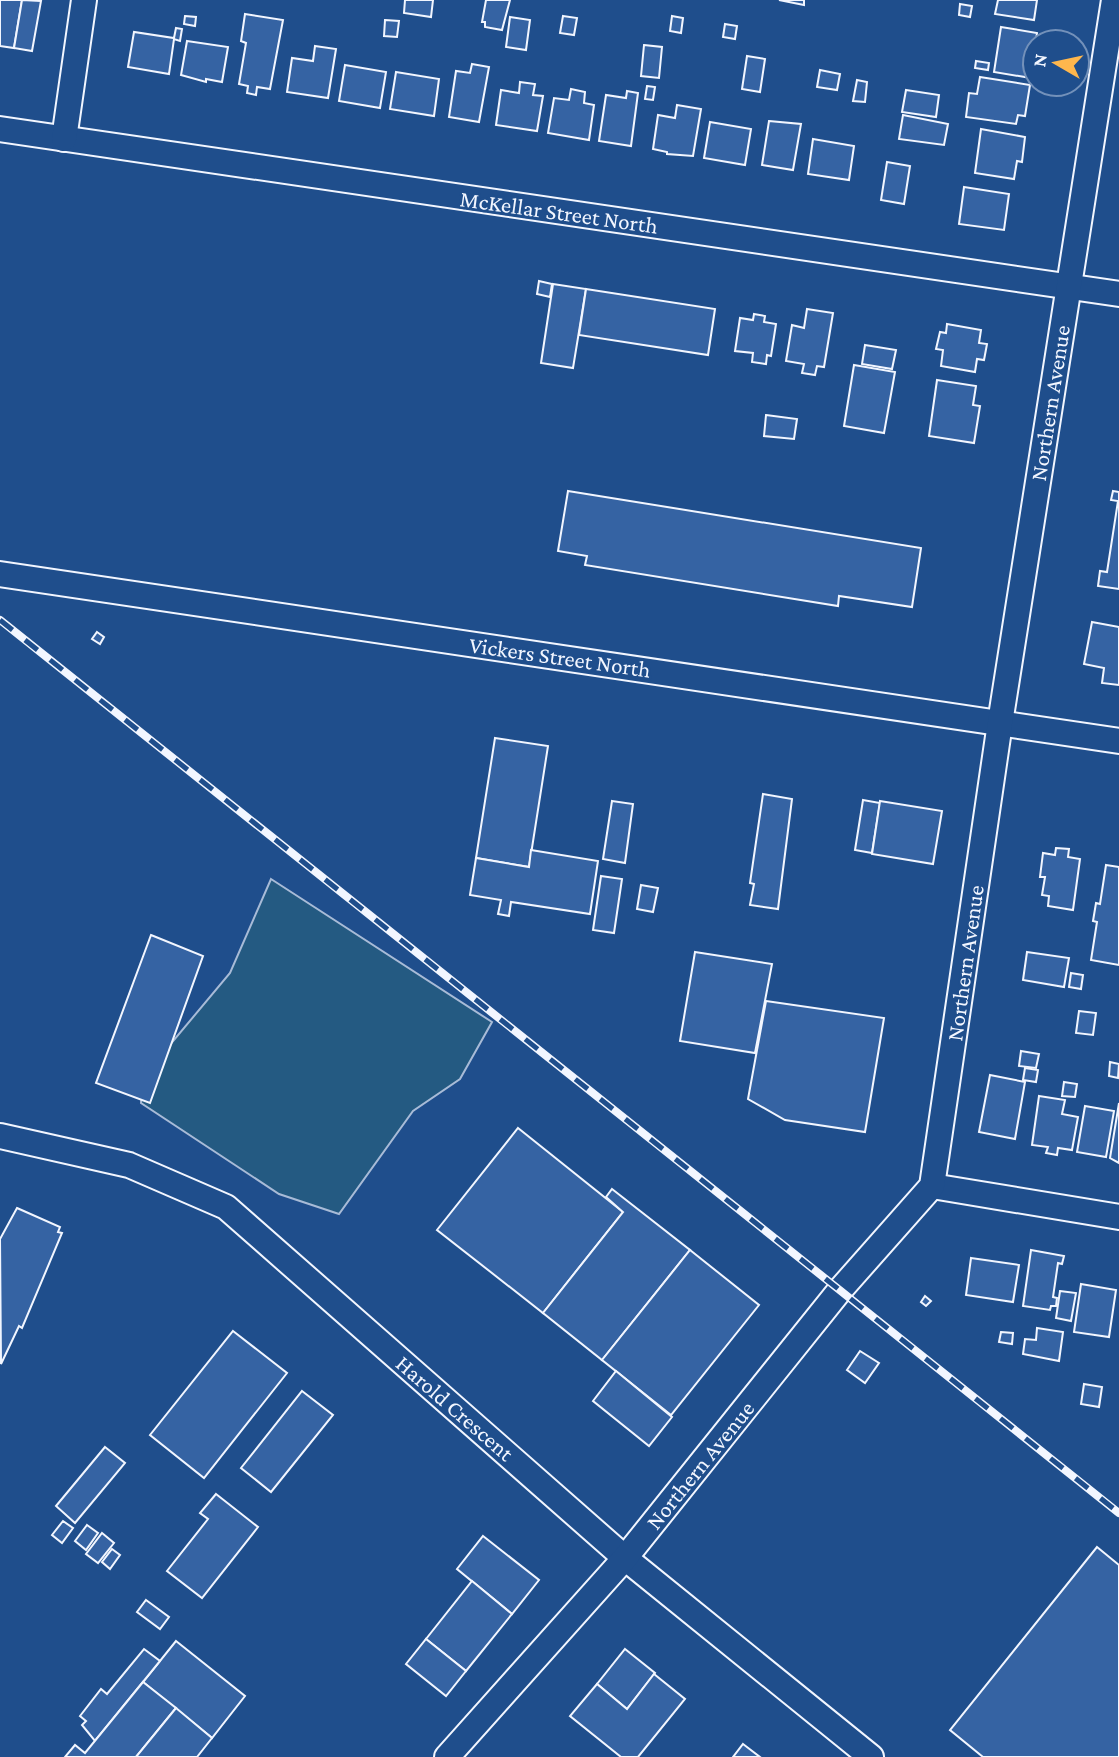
<svg xmlns="http://www.w3.org/2000/svg" width="1119" height="1757" viewBox="0 0 1119 1757" font-family="'Crimson Pro',serif">
  <rect width="100%" height="100%" fill="#1f4e8c"/>
  <path fill="#245a82" stroke="#a8bbd7" stroke-width="2" d="M 271,879 L 492,1022 L 460,1079 L 413,1111 L 339,1214 L 279,1194 L 141,1103 L 143,1077 L 230,973 Z"/>
  <g fill="#3563a3" stroke="#f2f6ff" stroke-width="2">
    <path d="M 0,0 L 22,0 L 14,48 L 0,46 Z"/>
    <path d="M 22,0 L 41,1 L 32,51 L 14,48 Z"/>
    <path d="M 405,0 L 433,0 L 431,17 L 404,13 Z"/>
    <path d="M 486,0 L 510,0 L 502,30 L 485,27 L 485,22 L 482,22 Z"/>
    <path d="M 779,0 L 804,0 L 804,5 Z"/>
    <path d="M 998,0 L 1037,0 L 1034,20 L 995,14 Z"/>
    <path d="M 960,4 L 972,6 L 970,17 L 959,15 Z"/>
    <path d="M 245,14 L 283,20 L 270,89 L 257,87 L 256,95 L 247,93 L 248,86 L 239,84 L 246,43 L 241,41 Z"/>
    <path d="M 185,16 L 196,17 L 195,26 L 184,24 Z"/>
    <path d="M 563,16 L 577,18 L 574,35 L 560,33 Z"/>
    <path d="M 672,16 L 683,18 L 681,33 L 670,31 Z"/>
    <path d="M 510,17 L 530,20 L 526,50 L 506,47 Z"/>
    <path d="M 385,20 L 399,21 L 397,37 L 384,36 Z"/>
    <path d="M 725,24 L 737,26 L 735,39 L 723,37 Z"/>
    <path d="M 1001,27 L 1037,33 L 1031,78 L 994,72 Z"/>
    <path d="M 176,28 L 182,29 L 180,41 L 174,39 L 169,74 L 128,67 L 134,32 L 174,38 Z"/>
    <path d="M 187,41 L 228,47 L 222,82 L 206,79 L 206,82 L 181,75 Z"/>
    <path d="M 644,45 L 662,47 L 659,78 L 641,76 Z"/>
    <path d="M 315,46 L 336,49 L 328,98 L 287,92 L 292,58 L 313,61 Z"/>
    <path d="M 747,56 L 765,59 L 760,92 L 742,89 Z"/>
    <path d="M 976,61 L 989,63 L 988,70 L 975,68 Z"/>
    <path d="M 472,64 L 489,67 L 479,122 L 449,117 L 456,71 L 470,73 Z"/>
    <path d="M 345,65 L 386,72 L 380,108 L 339,101 Z"/>
    <path d="M 820,70 L 840,74 L 837,90 L 817,87 Z"/>
    <path d="M 396,72 L 439,79 L 434,116 L 390,109 Z"/>
    <path d="M 980,77 L 1030,85 L 1025,116 L 1018,115 L 1016,124 L 966,117 L 969,93 L 977,94 Z"/>
    <path d="M 857,80 L 867,82 L 865,102 L 853,101 Z"/>
    <path d="M 520,82 L 535,84 L 533,95 L 543,96 L 537,131 L 496,125 L 501,90 L 519,93 Z"/>
    <path d="M 647,86 L 655,87 L 653,100 L 645,99 Z"/>
    <path d="M 571,89 L 585,92 L 584,103 L 594,105 L 589,140 L 548,133 L 554,98 L 569,100 Z"/>
    <path d="M 906,90 L 939,95 L 936,117 L 902,112 Z"/>
    <path d="M 627,91 L 638,93 L 631,146 L 599,141 L 606,95 L 626,98 Z"/>
    <path d="M 677,105 L 701,109 L 693,156 L 667,154 L 667,152 L 653,149 L 658,115 L 675,118 Z"/>
    <path d="M 903,115 L 948,124 L 944,145 L 899,139 Z"/>
    <path d="M 769,121 L 801,124 L 793,170 L 762,165 Z"/>
    <path d="M 710,122 L 751,129 L 745,165 L 704,158 Z"/>
    <path d="M 981,129 L 1025,137 L 1022,162 L 1017,161 L 1014,179 L 975,173 Z"/>
    <path d="M 813,139 L 854,146 L 849,180 L 808,174 Z"/>
    <path d="M 887,162 L 910,166 L 904,204 L 881,200 Z"/>
    <path d="M 964,187 L 1009,194 L 1004,230 L 959,224 Z"/>
    <path d="M 539,281 L 552,284 L 550,297 L 537,294 Z"/>
    <path d="M 553,284 L 586,289 L 573,368 L 541,363 Z"/>
    <path d="M 586,289 L 715,309 L 708,355 L 579,335 Z"/>
    <path d="M 807,309 L 833,313 L 824,367 L 817,366 L 815,375 L 802,373 L 804,364 L 786,361 L 792,325 L 804,328 Z"/>
    <path d="M 754,314 L 765,316 L 764,322 L 776,324 L 771,356 L 767,355 L 766,364 L 752,362 L 753,353 L 735,351 L 740,318 L 753,320 Z"/>
    <path d="M 947,324 L 981,330 L 979,343 L 987,344 L 984,360 L 977,359 L 975,372 L 941,366 L 943,350 L 936,349 L 940,332 L 946,333 Z"/>
    <path d="M 865,345 L 896,350 L 892,369 L 862,364 Z"/>
    <path d="M 854,365 L 895,372 L 884,433 L 844,426 Z"/>
    <path d="M 937,380 L 976,386 L 973,405 L 980,406 L 974,443 L 929,436 Z"/>
    <path d="M 766,415 L 797,419 L 794,439 L 764,436 Z"/>
    <path d="M 568,491 L 921,548 L 912,607 L 839,596 L 838,606 L 585,565 L 587,556 L 558,551 Z"/>
    <path d="M 1113,491 L 1119,492 L 1119,589 L 1098,586 L 1100,571 L 1107,572 L 1118,501 L 1111,500 Z"/>
    <path d="M 1092,622 L 1119,627 L 1119,685 L 1102,683 L 1104,668 L 1084,664 Z"/>
    <path d="M 97,632 L 104,637 L 100,644 L 92,639 Z"/>
    <path d="M 495,738 L 548,746 L 529,867 L 476,858 Z"/>
    <path d="M 763,794 L 792,799 L 778,909 L 750,905 L 754,884 L 750,883 Z"/>
    <path d="M 863,800 L 880,803 L 872,853 L 855,850 Z"/>
    <path d="M 612,801 L 633,804 L 625,863 L 603,859 Z"/>
    <path d="M 880,801 L 942,811 L 933,864 L 872,854 Z"/>
    <path d="M 1056,848 L 1069,849 L 1068,857 L 1080,859 L 1073,910 L 1048,906 L 1049,896 L 1042,895 L 1045,877 L 1040,877 L 1043,853 L 1055,855 Z"/>
    <path d="M 531,850 L 598,861 L 590,914 L 511,902 L 509,916 L 498,914 L 501,900 L 470,895 L 476,858 L 529,867 Z"/>
    <path d="M 1106,865 L 1119,867 L 1119,965 L 1091,960 L 1097,922 L 1093,921 L 1096,903 L 1100,904 Z"/>
    <path d="M 601,876 L 622,879 L 614,933 L 593,930 Z"/>
    <path d="M 641,885 L 658,888 L 653,912 L 637,909 Z"/>
    <path d="M 151,935 L 203,956 L 150,1103 L 96,1083 Z"/>
    <path d="M 695,952 L 772,964 L 755,1053 L 680,1041 Z"/>
    <path d="M 1027,952 L 1069,958 L 1064,987 L 1023,980 Z"/>
    <path d="M 1071,973 L 1083,975 L 1081,989 L 1069,987 Z"/>
    <path d="M 766,1001 L 884,1018 L 865,1132 L 785,1120 L 748,1099 Z"/>
    <path d="M 1079,1011 L 1096,1013 L 1093,1035 L 1076,1033 Z"/>
    <path d="M 1021,1051 L 1039,1054 L 1036,1068 L 1019,1066 Z"/>
    <path d="M 1110,1062 L 1119,1064 L 1118,1078 L 1109,1076 Z"/>
    <path d="M 1025,1068 L 1038,1070 L 1036,1082 L 1023,1080 Z"/>
    <path d="M 990,1075 L 1025,1082 L 1015,1139 L 979,1132 Z"/>
    <path d="M 1064,1082 L 1077,1084 L 1075,1097 L 1062,1096 Z"/>
    <path d="M 1039,1096 L 1065,1100 L 1062,1114 L 1078,1117 L 1072,1150 L 1058,1148 L 1057,1155 L 1046,1153 L 1048,1147 L 1032,1145 Z"/>
    <path d="M 1119,1103 L 1119,1163 L 1110,1158 Z"/>
    <path d="M 1085,1106 L 1114,1111 L 1106,1157 L 1077,1152 Z"/>
    <path d="M 518,1128 L 623,1212 L 543,1313 L 437,1230 Z"/>
    <path d="M 612,1189 L 690,1250 L 602,1360 L 543,1313 L 623,1212 L 606,1197 Z"/>
    <path d="M 17,1208 L 60,1227 L 58,1232 L 62,1233 L 22,1328 L 19,1326 L 1,1364 L 0,1239 Z"/>
    <path d="M 690,1250 L 759,1305 L 671,1415 L 602,1360 Z"/>
    <path d="M 1031,1250 L 1064,1256 L 1062,1264 L 1058,1263 L 1053,1297 L 1057,1298 L 1056,1306 L 1051,1306 L 1050,1310 L 1023,1306 Z"/>
    <path d="M 971,1258 L 1019,1265 L 1013,1302 L 966,1295 Z"/>
    <path d="M 1081,1284 L 1116,1290 L 1109,1337 L 1074,1332 Z"/>
    <path d="M 1060,1291 L 1076,1293 L 1071,1321 L 1056,1318 Z"/>
    <path d="M 925,1296 L 931,1301 L 926,1306 L 921,1302 Z"/>
    <path d="M 1037,1328 L 1063,1332 L 1059,1361 L 1023,1354 L 1025,1339 L 1036,1340 Z"/>
    <path d="M 233,1331 L 287,1373 L 204,1478 L 150,1435 Z"/>
    <path d="M 1001,1332 L 1013,1333 L 1012,1344 L 999,1342 Z"/>
    <path d="M 860,1351 L 879,1363 L 865,1383 L 847,1370 Z"/>
    <path d="M 616,1371 L 672,1417 L 649,1446 L 593,1401 Z"/>
    <path d="M 1084,1384 L 1102,1387 L 1099,1407 L 1081,1404 Z"/>
    <path d="M 302,1391 L 333,1415 L 271,1492 L 241,1468 Z"/>
    <path d="M 105,1447 L 125,1463 L 75,1523 L 56,1506 Z"/>
    <path d="M 216,1494 L 258,1527 L 202,1598 L 167,1571 L 208,1519 L 200,1513 Z"/>
    <path d="M 63,1521 L 73,1528 L 62,1543 L 52,1535 Z"/>
    <path d="M 87,1525 L 98,1533 L 86,1550 L 75,1541 Z"/>
    <path d="M 102,1533 L 114,1543 L 98,1563 L 86,1554 Z"/>
    <path d="M 483,1536 L 539,1580 L 512,1614 L 457,1569 Z"/>
    <path d="M 1097,1547 L 1119,1565 L 1119,1757 L 983,1757 L 950,1730 Z"/>
    <path d="M 112,1549 L 120,1555 L 110,1569 L 102,1562 Z"/>
    <path d="M 472,1581 L 512,1614 L 466,1671 L 426,1639 Z"/>
    <path d="M 146,1600 L 169,1617 L 160,1629 L 137,1612 Z"/>
    <path d="M 426,1639 L 466,1671 L 446,1696 L 406,1664 Z"/>
    <path d="M 176,1641 L 245,1696 L 212,1738 L 143,1682 Z"/>
    <path d="M 144,1649 L 160,1661 L 95,1741 L 82,1725 L 86,1721 L 80,1716 L 101,1689 L 107,1694 Z"/>
    <path d="M 625,1649 L 655,1673 L 627,1709 L 597,1684 Z"/>
    <path d="M 654,1674 L 685,1699 L 638,1757 L 621,1757 L 570,1716 L 597,1684 L 627,1709 Z"/>
    <path d="M 143,1682 L 176,1708 L 136,1757 L 65,1757 L 75,1745 L 85,1753 Z"/>
    <path d="M 176,1708 L 212,1738 L 197,1757 L 136,1757 Z"/>
    <path d="M 743,1744 L 760,1757 L 733,1757 Z"/>
  </g>
  <g fill="none" stroke-linecap="round" stroke-linejoin="round">
    <defs>
      <g id="minor">
        <path d="M 0,129 L 1119,294"/>
        <path d="M 64,139 L 84,0"/>
        <path d="M 0,574 L 1119,741"/>
        <path d="M 0,1136 L 129,1165 L 226,1207 L 625,1558 L 871,1757"/>
        <path d="M 932,1186 L 1119,1217"/>
        <path d="M 447,1757 L 625,1558 L 840,1290 L 932,1186 L 1000,723 L 1114,0"/>
      </g>
    </defs>
    <use href="#minor" stroke="#f2f6ff" stroke-width="28"/>
    <use href="#minor" stroke="#1f4e8c" stroke-width="24"/>
    <defs>
      <path id="rail" d="M 0,620 L 1119,1513"/>
    </defs>
    <use href="#rail" stroke="#f2f6ff" stroke-width="8"/>
    <use href="#rail" stroke="#1f4e8c" stroke-width="5" stroke-dasharray="16" stroke-linecap="butt"/>
  </g>
  <g text-anchor="middle" stroke-width="5" stroke-linejoin="round" paint-order="stroke">
    <g font-size="23" fill="#f2f6ff" stroke="#1f4e8c">
      <text transform="translate(559 212) rotate(8)" y="8">McKellar Street North</text>
      <text transform="translate(1050 403) rotate(-81)" y="8">Northern Avenue</text>
      <text transform="translate(560 657) rotate(8)" y="8">Vickers Street North</text>
      <text transform="translate(965 963) rotate(-82)" y="8">Northern Avenue</text>
      <text transform="translate(455 1408) rotate(41)" y="8">Harold Crescent</text>
      <text transform="translate(700 1465) rotate(-51)" y="8">Northern Avenue</text>
    </g>
  </g>
  <g transform="translate(1056 63) rotate(279)"><circle r="33" fill="#1f4e8c" stroke="#7391ba" stroke-width="2"/>
  <path d="M0-5L12 26L0 18L-12 26Z" fill="#ffb74d"/>
  <text y="-10" font-size="19" font-weight="bold" text-anchor="middle" fill="#f2f6ff">N</text>
  </g>
</svg>
